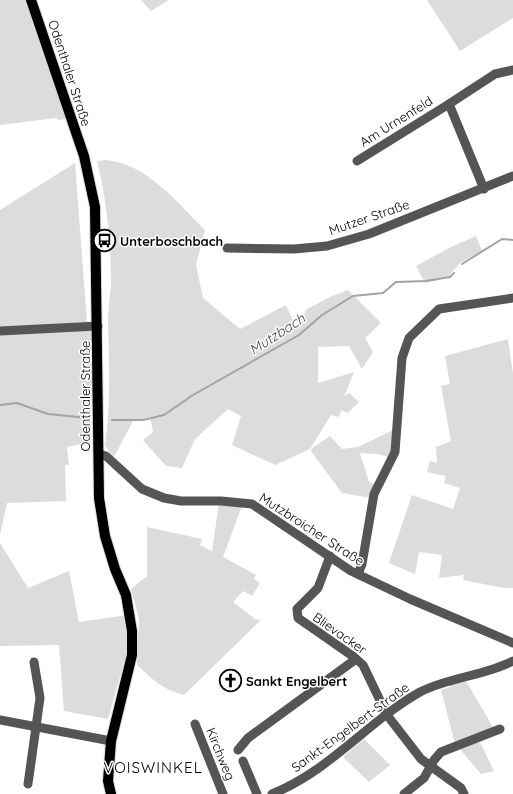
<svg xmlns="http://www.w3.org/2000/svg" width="513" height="794" viewBox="0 0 513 794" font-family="Quicksand,sans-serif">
  <rect width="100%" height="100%" fill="#fff"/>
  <g fill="#dcdcdc">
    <path d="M 0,0 L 26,0 L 66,119 L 58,120 L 56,118 L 0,125 Z"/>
    <path d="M 141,0 L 169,0 L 151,11 Z"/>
    <path d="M 427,0 L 513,0 L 513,18 L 460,51 Z"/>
    <path d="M 106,160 C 148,164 177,203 205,230 L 196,265 L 203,298 L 240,329 L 286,305 L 296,328 L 307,309 L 330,297 L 348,290 L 381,323 L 365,338 L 373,352 L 362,369 L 349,346 L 318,347 L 318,383 L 354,372 L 344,397 L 349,393 L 359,402 L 348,413 L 341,410 L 339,417 L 331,415 L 310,449 L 275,465 L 232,445 L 241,416 L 228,409 L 195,439 L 182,468 L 166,466 L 143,440 L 153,432 L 150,417 L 133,421 L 115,455 L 113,456 L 105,446 C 111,405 109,363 108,321 C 108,309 110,297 111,285 C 111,244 107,201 97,161 Z"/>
    <path d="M 75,163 L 87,322 L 0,328 L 0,210 Z"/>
    <path d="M 476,236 L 482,251 L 460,263 L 448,277 L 425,283 L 416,266 L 451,247 Z"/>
    <path d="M 96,327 L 92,373 L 91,442 L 67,447 L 69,465 L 65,465 L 66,501 L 7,503 L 0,535 L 0,332 Z"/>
    <path d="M 508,339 L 513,374 L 513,588 L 504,588 L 463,580 L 464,575 L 439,578 L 442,555 L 419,552 L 415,574 L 389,563 L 412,495 L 453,509 L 460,488 L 444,483 L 446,476 L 427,472 L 430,461 L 437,463 L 436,447 L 451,441 L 441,386 L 450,384 L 445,356 Z"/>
    <path d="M 393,430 L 392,450 L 388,457 L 378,454 L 360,453 L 369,482 L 374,484 L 371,498 L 342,493 L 311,451 L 311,449 L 330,436 L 342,449 L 358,447 Z"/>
    <path d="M 219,503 L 242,506 L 223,557 L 256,575 L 254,579 L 260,583 L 252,596 L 243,591 L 233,602 L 255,619 L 261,620 L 184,695 C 162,689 153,680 137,665 L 139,619 L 131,589 L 144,578 L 147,578 L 147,527 L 202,539 L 200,545 L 212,551 Z"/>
    <path d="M 0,543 L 28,588 L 69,571 L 79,622 L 127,615 L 127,652 L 108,719 L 64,711 L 59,645 L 0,646 Z"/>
    <path d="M 466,681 L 494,729 L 455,744 L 441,690 L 450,687 L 449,685 Z"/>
    <path d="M 364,739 L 390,765 L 369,782 L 343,757 Z"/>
    <path d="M 478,742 L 481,744 L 494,771 L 481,774 L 459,748 Z"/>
  </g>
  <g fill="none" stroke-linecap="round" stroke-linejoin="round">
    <g stroke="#a3a3a3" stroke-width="2">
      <path d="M 462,264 L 502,239 L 513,240"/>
      <path d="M 0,405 L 17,403 L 48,414 L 88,418"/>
      <path d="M 112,420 L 143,420 L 164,415 L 193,395 L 299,335 L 322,315 L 353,296 L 383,293 L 396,282 L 426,281 L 450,277 L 454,273"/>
    </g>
    <defs>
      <path id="major" d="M 31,0 L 84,156 L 95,207 L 99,498 L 105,536 L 115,569 L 126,595 L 132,631 L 132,655 L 111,741 L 108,781 L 111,794"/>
    </defs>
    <use href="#major" stroke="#dbdbdb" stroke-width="12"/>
    <g stroke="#555" stroke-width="9">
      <path d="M 449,104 L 495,74 L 513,70"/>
      <path d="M 357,161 L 449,104 L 484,189"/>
      <path d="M 227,248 L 294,249 L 327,246 L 369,234 L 513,176"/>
      <path d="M 0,331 L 98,326"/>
      <path d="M 99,454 L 106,456 L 142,489 L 164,498 L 181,501 L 221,501 L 252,504 L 351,571 L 410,599 L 513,643"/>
      <path d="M 330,556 L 318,588 L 297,609 L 298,618 L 354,657 L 363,665 L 387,715 L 421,759 L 461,788 L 464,794"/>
      <path d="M 358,574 L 362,564 L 374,494 L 395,452 L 402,358 L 409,338 L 439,309 L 513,298"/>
      <path d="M 0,720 L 111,741"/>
      <path d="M 195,724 L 223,794"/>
      <path d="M 238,750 L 248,738 L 356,659"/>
      <path d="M 243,761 L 257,794"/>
      <path d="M 28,784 L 40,698 L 34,662"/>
      <path d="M 272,794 C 331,770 367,722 420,692 C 449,677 484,676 513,661"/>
      <path d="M 404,794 L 424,778 L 434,760 L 441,752 L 500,729"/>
    </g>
    <use href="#major" stroke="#000" stroke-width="10"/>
  </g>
  <defs>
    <symbol id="bus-ring" viewBox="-11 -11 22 22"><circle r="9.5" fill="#fff" stroke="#000" stroke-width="1.5"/><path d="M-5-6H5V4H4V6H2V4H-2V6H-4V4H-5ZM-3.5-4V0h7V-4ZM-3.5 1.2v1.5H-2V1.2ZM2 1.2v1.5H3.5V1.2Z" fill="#000"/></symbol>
    <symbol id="church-ring" viewBox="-11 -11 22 22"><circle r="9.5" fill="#fff" stroke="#000" stroke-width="1.5"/><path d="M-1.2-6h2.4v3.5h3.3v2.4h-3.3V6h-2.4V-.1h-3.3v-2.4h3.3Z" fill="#000"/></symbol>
  </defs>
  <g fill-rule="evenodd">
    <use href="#bus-ring" x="92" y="228" width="25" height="25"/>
    <use href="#church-ring" x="218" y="668" width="25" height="25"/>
  </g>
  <g text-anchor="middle" stroke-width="3" stroke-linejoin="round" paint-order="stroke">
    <g font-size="13" fill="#000" stroke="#fff">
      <text transform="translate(70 73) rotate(72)" y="5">Odenthaler Straße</text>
      <text transform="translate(396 121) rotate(-32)" y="5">Am Urnenfeld</text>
      <text transform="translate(369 217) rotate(-19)" y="5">Mutzer Straße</text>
      <text transform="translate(85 396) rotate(-90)" y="5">Odenthaler Straße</text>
      <text transform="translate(312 529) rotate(33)" y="5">Mutzbroicher Straße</text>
      <text transform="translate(340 633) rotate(35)" y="5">Blievacker</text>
      <text transform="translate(350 727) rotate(-36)" y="5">Sankt-Engelbert-Straße</text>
      <text transform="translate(221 754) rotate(68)" y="5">Kirchweg</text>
    </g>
    <g font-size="13" font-weight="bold" fill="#000" stroke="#fff" text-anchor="start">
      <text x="120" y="246">Unterboschbach</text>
      <text x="246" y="686">Sankt Engelbert</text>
    </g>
    <g font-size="14" font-style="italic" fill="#444" stroke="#fff">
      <text transform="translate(277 334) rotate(-33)" y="5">Mutzbach</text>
    </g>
    <g font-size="15" letter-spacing="1" fill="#000" stroke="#fff">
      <text x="153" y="773">VOISWINKEL</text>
    </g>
  </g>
</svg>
